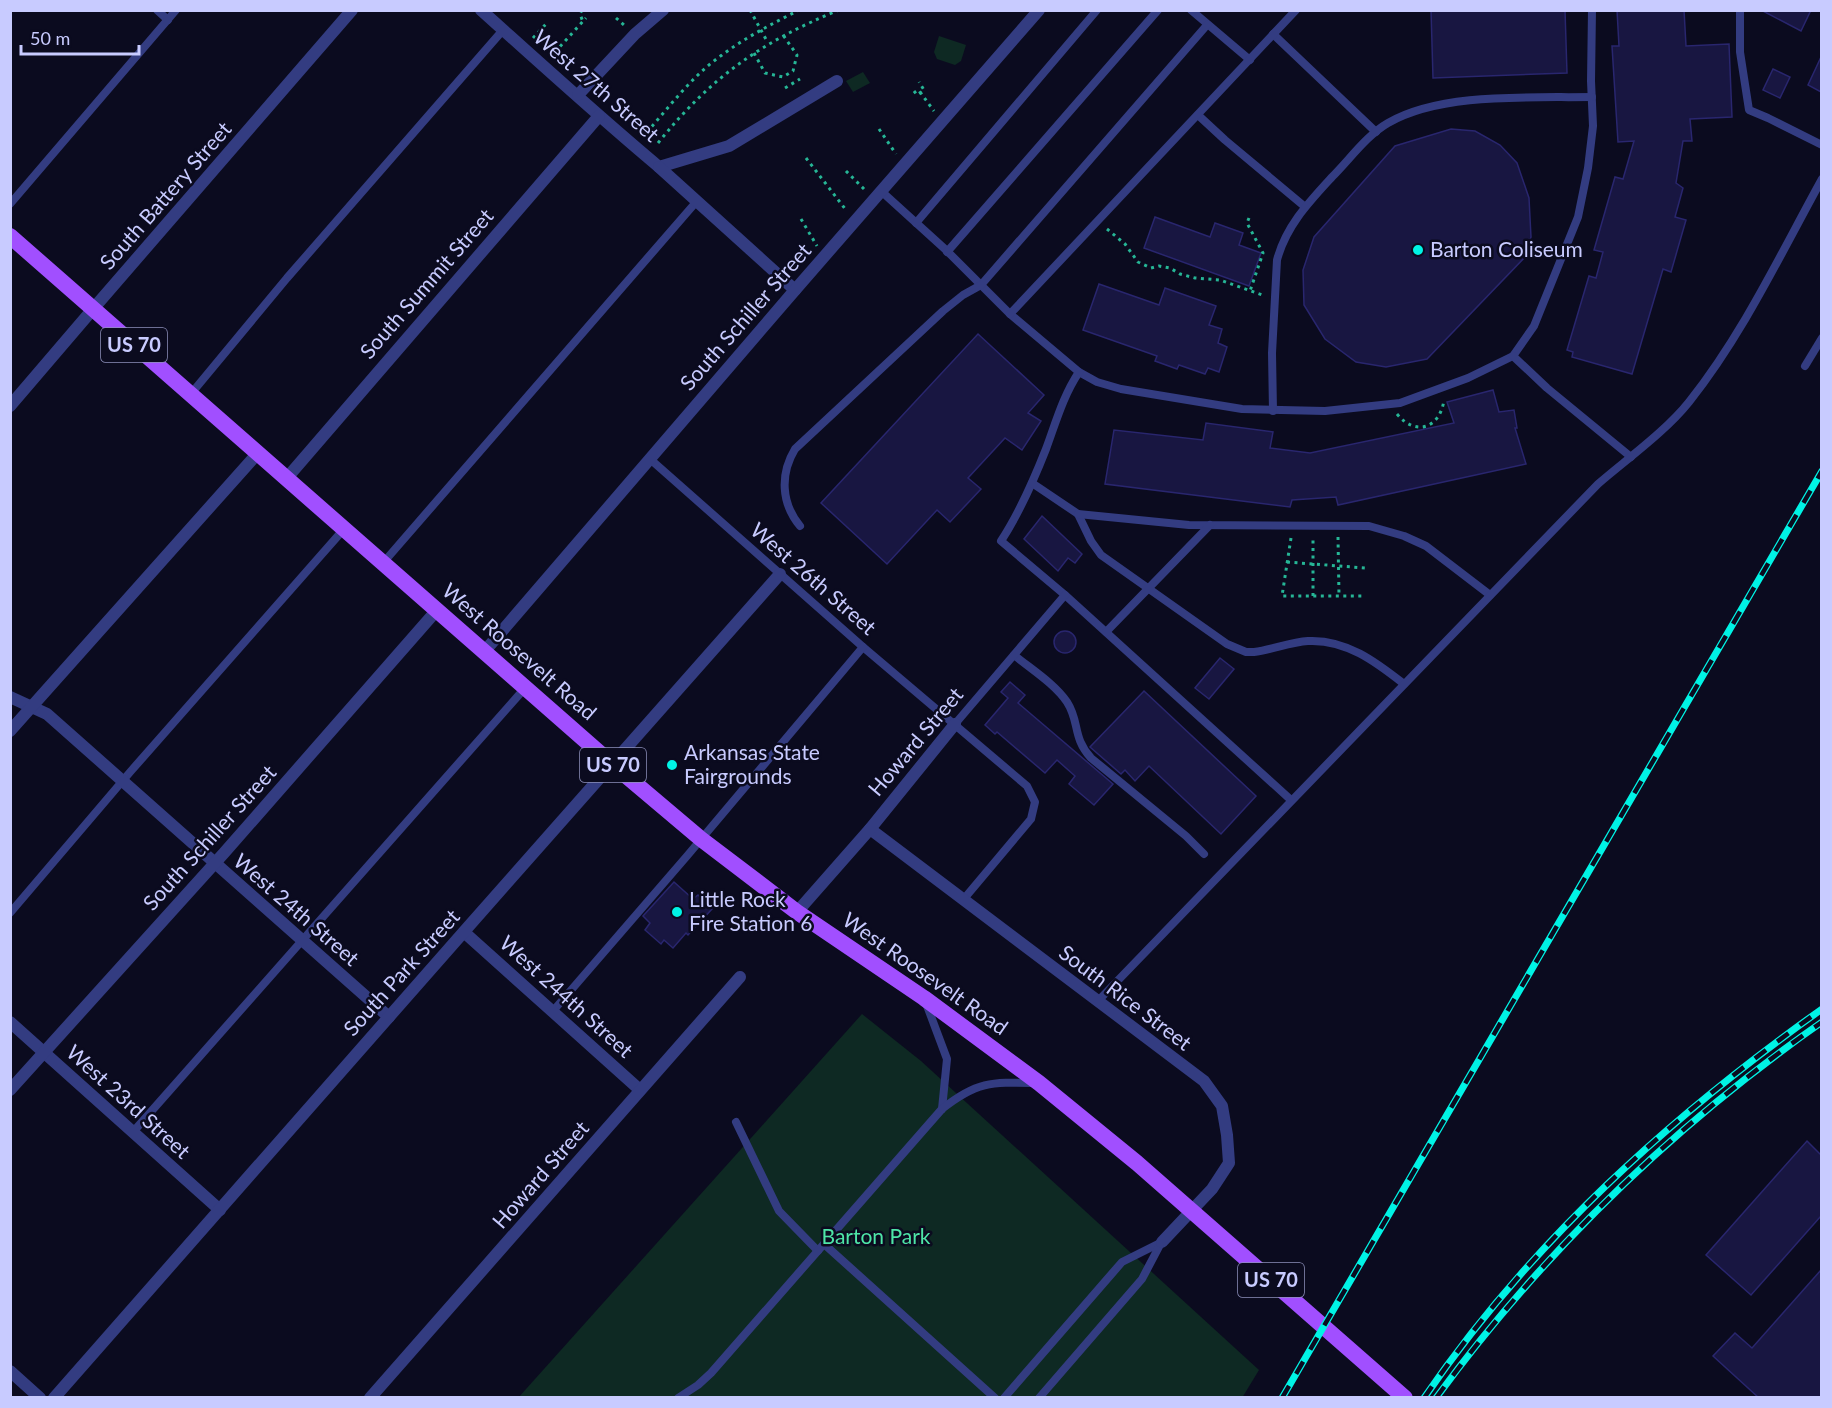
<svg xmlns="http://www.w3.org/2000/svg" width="1832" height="1408" font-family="Lato,sans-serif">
  <rect width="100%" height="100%" fill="#0b0b1f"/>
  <g fill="#0e2923">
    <polygon points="939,36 966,45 961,61 955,65 937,59 934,52"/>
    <polygon points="863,72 870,83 853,92 846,81"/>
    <polygon points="862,1014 921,1061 1259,1370 1242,1398 518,1398"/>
  </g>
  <g fill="#181641" stroke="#29266e" stroke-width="1.5">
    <polygon points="1431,10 1565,10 1567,73 1433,78"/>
    <polygon points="1617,10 1684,10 1686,46 1729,44 1732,117 1690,119 1692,141 1683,141 1676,183 1683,188 1675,217 1686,220 1671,272 1663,269 1632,374 1572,357 1573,352 1567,350 1589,276 1596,278 1603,252 1594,250 1615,177 1623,179 1634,141 1618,142 1612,46 1619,46"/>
    <polygon points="1761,10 1811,10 1801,31"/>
    <polygon points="1821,57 1821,92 1808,85"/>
    <polygon points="1773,69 1790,77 1780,98 1763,90"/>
    <polygon points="1451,129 1475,131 1500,145 1517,163 1529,198 1531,237 1525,257 1427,359 1386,367 1356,362 1325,339 1304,305 1303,270 1314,237 1395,146"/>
    <polygon points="1155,217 1210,237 1215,223 1243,233 1239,245 1261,253 1249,286 1144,248"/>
    <polygon points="1099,284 1159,305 1165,288 1216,306 1209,325 1222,329 1218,343 1227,347 1219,372 1208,368 1205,374 1179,365 1177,369 1155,361 1157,356 1083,330"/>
    <polygon points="978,334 1044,395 1028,413 1041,421 1022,450 1005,438 968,478 981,489 950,522 937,510 887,564 821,503"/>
    <polygon points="1493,390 1499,412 1514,410 1517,428 1515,428 1526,464 1338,505 1336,497 1292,500 1290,507 1105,484 1114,430 1203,440 1206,423 1273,432 1270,448 1310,453 1454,423 1447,402"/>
    <polygon points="1042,516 1082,554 1075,563 1068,558 1058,571 1024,539"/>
    <circle cx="1065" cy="642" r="11"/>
    <polygon points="1220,658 1234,669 1209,699 1195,688"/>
    <polygon points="1010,682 1025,695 1018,703 1113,784 1094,805 1069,784 1075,776 1057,760 1045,773 997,732 995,734 985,725 1008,698 1001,692"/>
    <polygon points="1144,691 1256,796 1221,834 1149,766 1135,781 1125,770 1121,774 1090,747"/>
    <polygon points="674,882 693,899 698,895 712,909 688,935 686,933 673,948 664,940 661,944 645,930 650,923 643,916"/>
    <polygon points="1807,1141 1821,1155 1821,1216 1751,1295 1706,1255"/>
    <polygon points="1821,1270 1821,1398 1759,1398 1713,1356 1735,1333 1752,1348"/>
  </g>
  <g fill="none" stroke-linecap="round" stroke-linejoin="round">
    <g stroke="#26b696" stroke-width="3" stroke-dasharray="3 4.5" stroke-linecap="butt">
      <polyline points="582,10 580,14 583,22"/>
      <polyline points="750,10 768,43"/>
      <polyline points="616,18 625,26"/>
      <polyline points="533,38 547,23"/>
      <polyline points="555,52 586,18"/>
      <polyline points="754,53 765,73 783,77 793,71 797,55 783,35"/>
      <polyline points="785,88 800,79"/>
      <polyline points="914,91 917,95 924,90 919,82"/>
      <polyline points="920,92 934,111"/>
      <polyline points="879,129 896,154"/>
      <path d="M647,132C670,106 693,75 722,55C746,37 772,24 799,10"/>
      <path d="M658,143C711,77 761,42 839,10"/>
      <polyline points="806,158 846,210"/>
      <polyline points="846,171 864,189"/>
      <polyline points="1249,218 1247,223 1263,253 1250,291"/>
      <polyline points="801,219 817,246"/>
      <polyline points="1107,229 1125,244 1138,262 1151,268 1159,266 1170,268 1180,274 1195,278 1220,280 1265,296"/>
      <path d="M1397,414C1416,437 1440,428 1444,400"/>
      <polyline points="1338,537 1339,596"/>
      <polyline points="1291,538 1282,596 1362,596"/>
      <polyline points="1287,562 1365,568"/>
      <polyline points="1313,596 1313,537"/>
    </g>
    <g stroke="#333c81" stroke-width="8">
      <polyline points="157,10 168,20"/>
      <polyline points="1191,10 1250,60"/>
      <polyline points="1740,10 1740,52 1749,110 1768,118 1822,145"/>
      <polyline points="1273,34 1376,132"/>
      <polyline points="1198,115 1225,140 1304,206"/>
      <polyline points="881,191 946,250 1010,314 1079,372 1097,382 1121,389 1242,409 1325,411 1400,403 1468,378 1513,356 1534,326 1578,217 1588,168 1593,126 1591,81 1592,10"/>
      <polyline points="10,204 176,10"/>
      <polyline points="916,223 1097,10"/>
      <polyline points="947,252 1158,10"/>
      <polyline points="1010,314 1296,10"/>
      <polyline points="1513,356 1547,388 1631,457"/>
      <polyline points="1805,366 1822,338"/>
      <path d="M1079,372C1063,396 1056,422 1046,449C1033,482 1020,512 1001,541L1065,595L1291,800"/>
      <polyline points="190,395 287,278 503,30"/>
      <path d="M1273,411L1272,353L1277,260C1286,226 1309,202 1332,177C1350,159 1367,135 1388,123C1441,92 1531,98 1592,97"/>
      <polyline points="650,459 863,647 1027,786 1035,802 1031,819 963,900"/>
      <path d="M1032,483L1078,514L1091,541L1101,555L1227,644L1246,652H1254C1272,650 1290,642 1308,641C1346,639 1376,662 1404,684"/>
      <polyline points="1078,514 1189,525 1369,526 1404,536 1426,546 1490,595"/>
      <path d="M800,526C781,503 780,474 795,449L943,311L963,295L981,285L1207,25"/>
      <polyline points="383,563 697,201"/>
      <polyline points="1106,632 1210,525"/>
      <path d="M1014,655C1031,669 1055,684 1067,702C1080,722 1072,737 1091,758L1186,836L1204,854"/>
      <polyline points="955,724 1065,595"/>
      <polyline points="10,913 131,771 344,529"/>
      <path d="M1098,1001L1598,484C1627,459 1666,431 1689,402C1743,334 1780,255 1822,179"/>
      <polyline points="926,1003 947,1059 942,1109"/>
      <polyline points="553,1011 687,856 863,647"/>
      <polyline points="736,1122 779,1211 818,1251"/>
      <polyline points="133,1132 525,688"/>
      <polyline points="824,1244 995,1398"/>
      <path d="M678,1398L698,1385L711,1373L942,1109C977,1081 992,1082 1035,1083"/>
      <polyline points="1004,1398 1122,1262 1162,1242"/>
      <polyline points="1039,1398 1142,1279 1161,1243"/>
    </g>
    <g stroke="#333c81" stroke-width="12">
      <path d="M481,10C540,63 598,116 659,167L729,146L837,81"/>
      <polyline points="578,95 635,34 663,10"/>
      <polyline points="659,167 795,290"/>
      <polyline points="93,309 352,10"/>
      <polyline points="286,479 599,116"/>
      <polyline points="484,652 795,290 1039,10"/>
      <polyline points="10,697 47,714 389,1017"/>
      <polyline points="10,731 257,454"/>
      <polyline points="870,829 1204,1081 1222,1106 1227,1135 1229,1163 1212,1189 1162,1242"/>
      <polyline points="797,912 870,829 955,724"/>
      <polyline points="465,933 640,1090"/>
      <polyline points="10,1022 220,1210"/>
      <polyline points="10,1090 224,853 437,610"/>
      <polyline points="10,1371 40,1398"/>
      <path d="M54,1398C297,1124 536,847 780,574"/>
      <polyline points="370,1398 740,977"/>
    </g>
    <polyline stroke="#333c81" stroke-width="12" points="10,406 93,309"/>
    <polyline stroke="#a14fff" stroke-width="16" points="10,236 611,763 701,839 797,912 924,998 1039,1083 1137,1163 1405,1398"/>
    <defs>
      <g id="rail">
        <polyline points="1282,1398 1822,471"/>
        <path d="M1424,1398C1530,1243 1670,1117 1822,1009"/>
        <path d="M1436,1398C1544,1251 1673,1126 1822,1022"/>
      </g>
    </defs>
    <use href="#rail" stroke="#00f3e5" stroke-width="7"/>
    <use href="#rail" stroke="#0b0b1f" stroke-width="4.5" stroke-dasharray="14" stroke-linecap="butt"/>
  </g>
  <g fill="#00f3e5" stroke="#0b0b1f" stroke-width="2">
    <circle cx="1418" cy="250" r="6"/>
    <circle cx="672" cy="765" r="6"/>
    <circle cx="677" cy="912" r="6"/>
  </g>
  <g text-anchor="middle" stroke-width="5" stroke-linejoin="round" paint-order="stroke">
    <g fill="#0b0b1f" stroke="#8f91bc" stroke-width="1.5">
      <rect x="101" y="328" width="66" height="34" rx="4.5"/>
      <rect x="580" y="748" width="66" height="34" rx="4.5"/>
      <rect x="1238" y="1263" width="66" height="34" rx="4.5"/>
    </g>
    <g font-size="20" font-weight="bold" fill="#c8cbff">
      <text x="134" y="352">US 70</text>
      <text x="613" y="772">US 70</text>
      <text x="1271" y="1287">US 70</text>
    </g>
    <g font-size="21" fill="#c8cbff" stroke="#0b0b1f">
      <text transform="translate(596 86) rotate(41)" y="7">West 27th Street</text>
      <text transform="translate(166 196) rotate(-49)" y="7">South Battery Street</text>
      <text transform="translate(427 284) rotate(-49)" y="7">South Summit Street</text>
      <text transform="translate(746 317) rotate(-49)" y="7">South Schiller Street</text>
      <text transform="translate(813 579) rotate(41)" y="7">West 26th Street</text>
      <text transform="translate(519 652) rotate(41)" y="7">West Roosevelt Road</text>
      <text transform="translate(916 742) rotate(-50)" y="7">Howard Street</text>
      <text transform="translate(210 838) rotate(-48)" y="7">South Schiller Street</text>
      <text transform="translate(296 910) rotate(41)" y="7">West 24th Street</text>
      <text transform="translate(402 973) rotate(-48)" y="7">South Park Street</text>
      <text transform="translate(925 974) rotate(35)" y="7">West Roosevelt Road</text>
      <text transform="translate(566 997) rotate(42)" y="7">West 244th Street</text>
      <text transform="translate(1125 998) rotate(37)" y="7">South Rice Street</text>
      <text transform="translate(128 1102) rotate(42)" y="7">West 23rd Street</text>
      <text transform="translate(541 1175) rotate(-49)" y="7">Howard Street</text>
    </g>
    <g font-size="21" fill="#c8cbff" stroke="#0b0b1f" text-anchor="start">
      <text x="1430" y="257">Barton Coliseum</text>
      <text x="684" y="760">Arkansas State<tspan x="684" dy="24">Fairgrounds</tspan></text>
      <text x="689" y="907">Little Rock<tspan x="689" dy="24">Fire Station 6</tspan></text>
    </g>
    <g font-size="21" fill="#4ee5a7" stroke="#0b0b1f">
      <text x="876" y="1244">Barton Park</text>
    </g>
  </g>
  <rect width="1832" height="1408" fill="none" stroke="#c8cbff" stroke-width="24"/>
  <path d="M21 45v9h118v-9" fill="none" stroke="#c8cbff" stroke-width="3"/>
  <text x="30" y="45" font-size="18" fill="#c8cbff" stroke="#0b0b1f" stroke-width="4.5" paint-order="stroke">50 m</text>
</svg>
